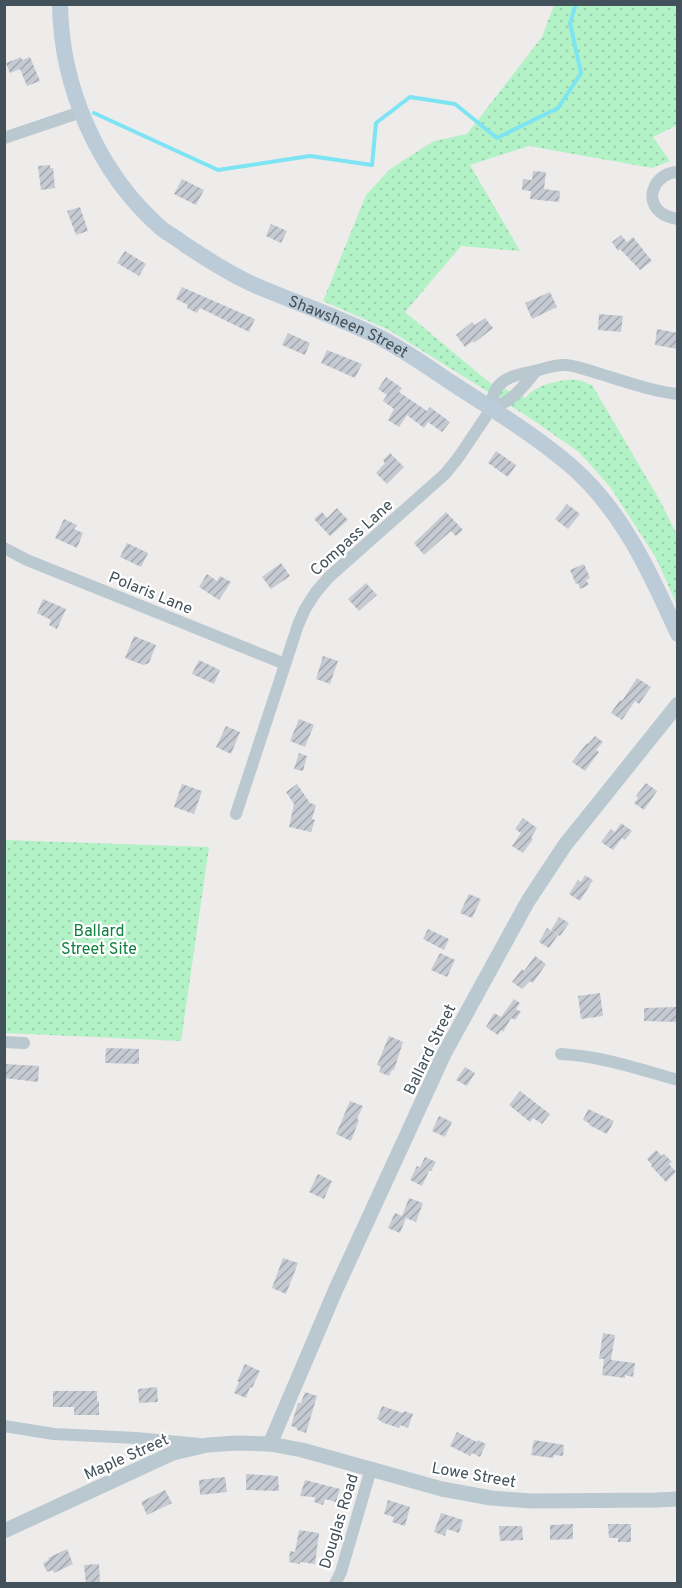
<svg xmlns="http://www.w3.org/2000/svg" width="682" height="1588" font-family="Overpass,sans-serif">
  <defs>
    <pattern id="park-dots" width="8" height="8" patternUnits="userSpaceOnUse" patternTransform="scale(1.5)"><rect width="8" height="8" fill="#b3f2c6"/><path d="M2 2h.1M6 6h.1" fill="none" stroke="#9bd1ac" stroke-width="1.8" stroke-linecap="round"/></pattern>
    <pattern id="building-hatch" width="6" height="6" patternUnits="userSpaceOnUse" patternTransform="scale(1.5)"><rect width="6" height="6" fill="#c6cad2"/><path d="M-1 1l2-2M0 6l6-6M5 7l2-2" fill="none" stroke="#a2a6ad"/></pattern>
  </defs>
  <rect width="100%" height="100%" fill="#eeebeb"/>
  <g fill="url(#park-dots)">
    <path d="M554,5H677V125L653,137L670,161L652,168L529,146L470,165L520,251L461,246L405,312L490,383L526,398C533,385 564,378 579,380C583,381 588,384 592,385L659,499L677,535V605L656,558L611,488L579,452L527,416L389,330L323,301L366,195L390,169L434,141L467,134L542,37Z"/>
    <polygon points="5,840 209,847 181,1041 5,1033"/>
  </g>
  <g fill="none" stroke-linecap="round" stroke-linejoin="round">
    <polyline stroke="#7ce4f3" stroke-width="4" points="94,113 218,170 310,156 372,165 376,123 410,97 455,104 497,138 558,108 581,73 570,23 576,4"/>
  </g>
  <g fill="url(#building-hatch)">
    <polygon points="21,57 22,60 30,57 40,81 27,86 20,69 10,73 6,63"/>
    <polygon points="50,165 50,168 53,168 55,188 41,190 38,166"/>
    <polygon points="533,171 546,172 544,189 560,191 559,202 530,199 531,191 522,190 523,179 532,180"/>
    <polygon points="182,179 204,190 196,205 174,194"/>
    <polygon points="80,207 88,231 76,235 67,211"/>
    <polygon points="271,224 287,231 281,243 266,236"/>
    <polygon points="621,235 627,242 633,237 652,261 640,270 620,249 618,251 612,242"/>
    <polygon points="125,251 146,264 139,276 117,263"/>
    <polygon points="182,287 255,319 249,332 200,308 197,313 187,308 188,305 176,299"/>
    <polygon points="550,292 557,307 532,319 525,303"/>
    <polygon points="599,314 623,316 621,332 598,330"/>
    <polygon points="485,318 493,328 474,343 473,341 465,347 456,335 472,322 475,325"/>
    <polygon points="657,329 678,333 678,349 655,345"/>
    <polygon points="288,333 310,343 305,355 282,345"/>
    <polygon points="327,350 362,364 355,378 321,363"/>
    <polygon points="386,377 402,388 399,392 427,411 430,407 450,422 442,432 428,422 424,428 407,415 399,427 388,420 394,409 383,401 387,395 378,389"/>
    <polygon points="496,451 516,465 508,477 488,463"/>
    <polygon points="390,453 404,467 387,484 376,473 385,463 383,460"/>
    <polygon points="567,504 580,514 568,529 555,519"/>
    <polygon points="337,508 348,520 330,536 314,519 322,512 327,518"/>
    <polygon points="446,512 463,530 456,536 451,531 424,555 414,543"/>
    <polygon points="64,519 77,525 74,529 83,533 77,548 55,538"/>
    <polygon points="127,543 148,553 141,567 120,557"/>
    <polygon points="281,563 290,576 271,589 262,577"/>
    <polygon points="584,564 590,578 586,580 589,585 580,589 578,583 576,584 570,570"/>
    <polygon points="207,574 217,581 220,576 231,582 219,600 199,587"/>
    <polygon points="366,583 377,595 359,611 348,599"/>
    <polygon points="43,599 66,609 57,629 49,625 51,620 37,613"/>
    <polygon points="134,636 156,645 149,663 143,665 125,658"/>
    <polygon points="323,656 338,661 330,684 316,679"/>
    <polygon points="199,660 220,670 214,684 192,674"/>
    <polygon points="637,678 651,687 639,704 635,701 622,720 611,713 620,700 622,701"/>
    <polygon points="299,719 314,725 305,747 290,741"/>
    <polygon points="226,726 240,732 231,754 216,747"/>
    <polygon points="595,736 603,742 596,750 599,752 585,771 572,762 587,743 588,744"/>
    <polygon points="299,753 307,756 303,771 294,769"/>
    <polygon points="646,783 657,791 644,810 634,803 638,798 636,796"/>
    <polygon points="182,784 202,791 194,814 174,807"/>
    <polygon points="297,784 310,803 316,805 312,819 315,820 311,832 289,827 294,804 286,792"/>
    <polygon points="523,818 537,828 531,838 533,839 523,853 512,846 521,833 515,829"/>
    <polygon points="621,823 632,831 625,840 622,838 613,850 601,842 611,829 615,832"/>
    <polygon points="585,875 593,880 580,901 569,894 578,880 581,882"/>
    <polygon points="469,894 481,899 472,918 460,913"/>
    <polygon points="559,917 569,923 560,936 551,930"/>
    <polygon points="547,928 558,935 549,948 539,942"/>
    <polygon points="428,929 449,939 444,950 423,939"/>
    <polygon points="440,953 455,960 447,977 431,970"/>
    <polygon points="535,956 546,964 533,983 530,981 522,989 512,982 522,969 524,971"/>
    <polygon points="600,993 603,1016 581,1019 578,996"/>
    <polygon points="514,999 520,1003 516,1009 521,1012 515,1020 511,1018 503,1032 501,1030 498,1035 486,1027 494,1013 501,1017"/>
    <polygon points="678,1007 678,1022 644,1021 644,1008"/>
    <polygon points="389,1036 403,1042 394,1070 392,1070 389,1076 379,1072 381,1067 377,1065"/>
    <polygon points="106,1048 139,1049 139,1064 105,1063"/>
    <polygon points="4,1064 39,1066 38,1082 4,1078"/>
    <polygon points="465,1067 475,1073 467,1086 456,1080"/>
    <polygon points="520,1091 550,1114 542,1124 533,1118 530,1122 509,1105"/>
    <polygon points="350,1101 363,1106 357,1119 359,1120 351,1141 336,1134"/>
    <polygon points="588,1109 614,1121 607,1134 589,1125 589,1123 583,1120"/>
    <polygon points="439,1116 452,1122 445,1137 432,1131"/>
    <polygon points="656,1150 662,1156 664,1154 672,1162 669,1164 676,1172 666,1182 651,1166 652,1165 647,1159"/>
    <polygon points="425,1157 436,1162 431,1171 429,1171 422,1186 410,1180 417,1166 420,1167"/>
    <polygon points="318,1174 332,1181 324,1199 309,1192"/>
    <polygon points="409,1198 423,1203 416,1222 406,1218 400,1233 388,1228 395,1213 402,1216"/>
    <polygon points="283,1258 298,1263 286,1294 272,1288"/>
    <polygon points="603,1333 615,1335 611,1360 635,1363 633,1377 625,1375 625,1378 602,1375 604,1359 599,1359"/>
    <polygon points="245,1364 260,1371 252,1388 250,1387 246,1398 234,1393 239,1382 237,1381"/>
    <polygon points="157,1387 158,1402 139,1403 138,1389"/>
    <polygon points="53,1391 97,1391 97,1401 99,1401 99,1415 74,1415 74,1407 53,1407"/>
    <polygon points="305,1392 317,1396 306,1433 297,1430 297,1428 291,1426 298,1403 301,1403"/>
    <polygon points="382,1406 403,1413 404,1411 413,1414 408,1428 400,1425 399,1428 381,1422 381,1421 377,1419"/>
    <polygon points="457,1432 477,1442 478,1440 486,1444 480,1457 472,1453 470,1456 450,1446"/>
    <polygon points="534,1440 564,1445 563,1456 554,1455 553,1458 531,1455"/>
    <polygon points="246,1474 278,1476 279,1491 246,1490"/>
    <polygon points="225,1477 227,1492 200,1495 199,1480"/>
    <polygon points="305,1480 340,1489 336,1502 325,1499 323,1505 314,1502 315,1497 300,1496"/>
    <polygon points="165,1490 172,1503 147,1515 141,1502"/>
    <polygon points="388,1500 410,1507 405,1526 392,1522 394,1517 384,1514"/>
    <polygon points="441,1513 463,1520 459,1533 447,1529 445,1536 434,1532"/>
    <polygon points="573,1524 573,1539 550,1540 550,1525"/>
    <polygon points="608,1524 631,1524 631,1542 618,1542 618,1538 609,1538"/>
    <polygon points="499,1526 522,1526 523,1540 500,1541"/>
    <polygon points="299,1530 319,1533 315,1564 300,1562 300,1564 289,1562 290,1551 295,1552"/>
    <polygon points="67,1549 73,1564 54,1573 53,1570 47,1572 43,1563 49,1560 48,1558"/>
    <polygon points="99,1564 100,1583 86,1584 84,1565"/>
  </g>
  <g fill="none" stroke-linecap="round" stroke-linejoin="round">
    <g stroke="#bac8d0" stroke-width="12">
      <polyline points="4,138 81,112"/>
      <path d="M678,172C657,172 643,197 660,212C665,216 671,218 678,219"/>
      <path d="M491,409C492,380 510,376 534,371C545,369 554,364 566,365C577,366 587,370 597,373C624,381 650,391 678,394"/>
      <path d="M491,409C514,400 521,389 536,371"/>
      <polyline points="4,548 27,560 285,664"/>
      <polyline points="236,814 298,625 305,609 316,592 329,577 445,474 458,458 491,409"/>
      <polyline points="4,1042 24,1043"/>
      <path d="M561,1054C601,1056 639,1069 678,1080"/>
      <polyline points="4,1426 54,1434 136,1438 200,1444"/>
      <polyline points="335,1584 341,1572 371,1469"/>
    </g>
    <g stroke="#bac8d0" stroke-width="15">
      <polyline points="270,1444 336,1289 444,1054 528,901 565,845 678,704"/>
      <polyline points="4,1531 173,1453 207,1445 237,1443 270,1444 302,1450 442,1489 491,1498 531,1501 656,1500 678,1499"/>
    </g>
    <path stroke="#bbcbd7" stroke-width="16" id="s1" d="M60,4C61,87 98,173 161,228C168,234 177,238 184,244C205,258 225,271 248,282C262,289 277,294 291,300C320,311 349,323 377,336C403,349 428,367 452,383C492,409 535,435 571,466C622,510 651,574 678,634"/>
  </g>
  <g text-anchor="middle" stroke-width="4.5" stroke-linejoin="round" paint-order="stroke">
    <g font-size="16" fill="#42515a" stroke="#fff">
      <text dy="6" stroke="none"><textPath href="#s1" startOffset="465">Shawsheen Street</textPath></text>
      <text transform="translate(351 537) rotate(-42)" y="6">Compass Lane</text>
      <text transform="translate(151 592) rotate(22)" y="6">Polaris Lane</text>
      <text transform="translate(429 1049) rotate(-64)" y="6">Ballard Street</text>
      <text transform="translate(126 1456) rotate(-24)" y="6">Maple Street</text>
      <text transform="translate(474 1474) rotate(10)" y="6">Lowe Street</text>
      <text transform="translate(338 1521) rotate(-73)" y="6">Douglas Road</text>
    </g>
    <g font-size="16" fill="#0e803e" stroke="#fff">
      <text x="99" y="936">Ballard<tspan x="99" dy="18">Street Site</tspan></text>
    </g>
  </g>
  <rect width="682" height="1588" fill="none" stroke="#42515a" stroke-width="12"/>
</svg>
